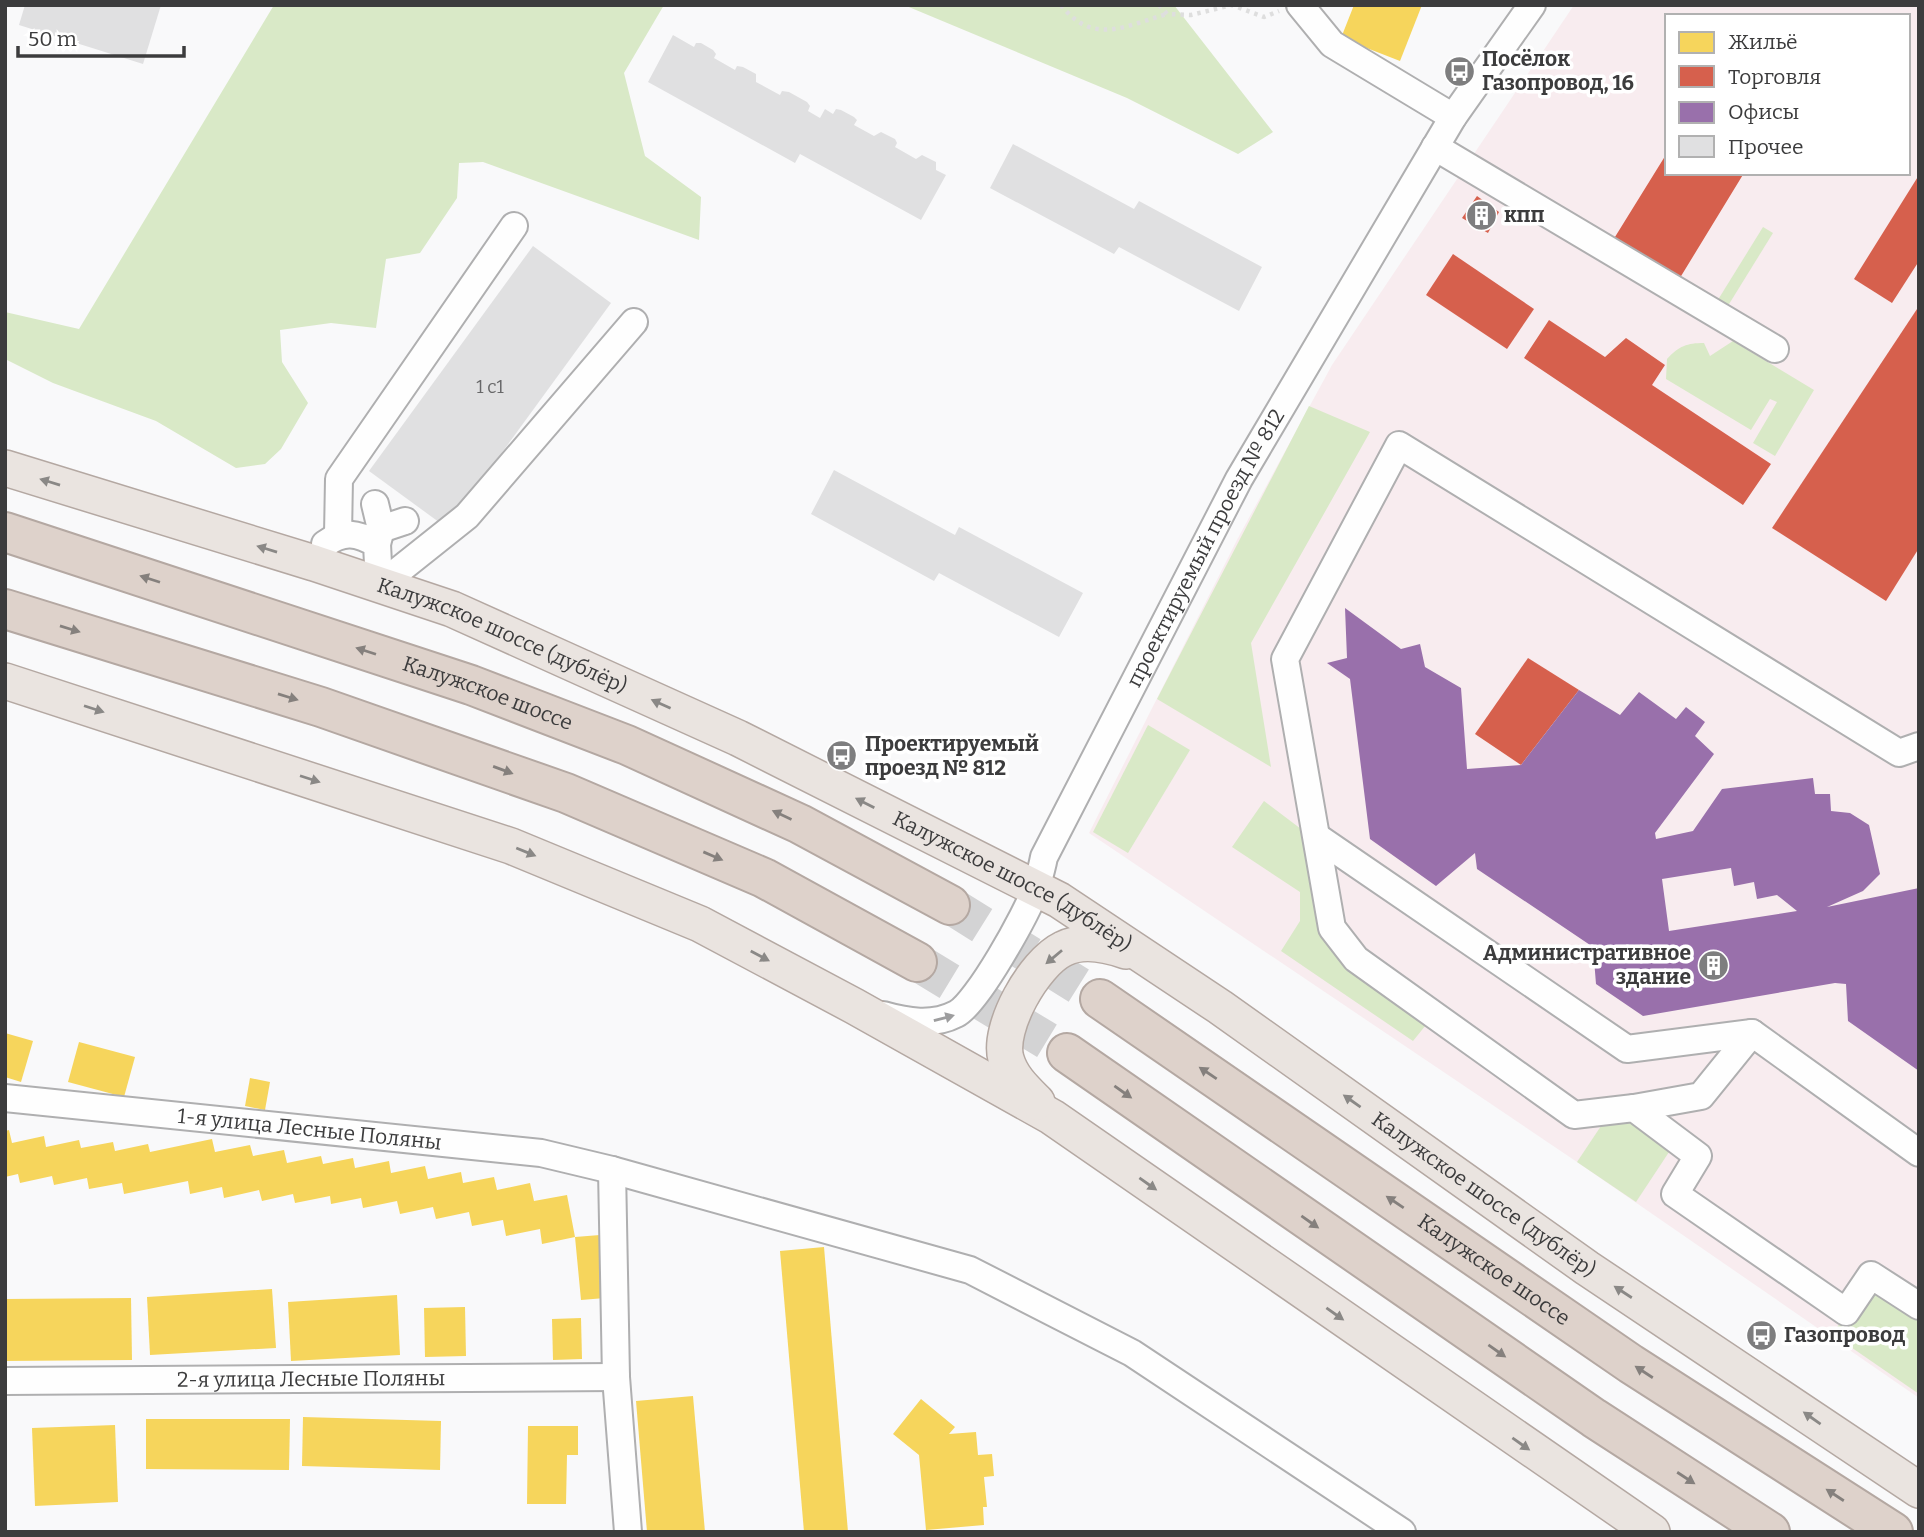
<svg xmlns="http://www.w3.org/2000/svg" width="1924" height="1537" font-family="Bitter,serif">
  <rect width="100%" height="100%" fill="#f9f9fa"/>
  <path fill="#f8ecef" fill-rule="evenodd" d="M1574,5H1919V1398L1577,1162L1089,833L1238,538L1332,365ZM1667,16H1908V173H1667Z"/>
  <g fill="#d9e9c7">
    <polygon points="274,5 664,5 624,73 645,156 701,197 699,240 483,162 459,163 457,198 420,253 386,259 376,328 331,323 280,330 282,362 308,403 281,449 265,464 236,468 156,421 53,383 5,359 5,312 79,329"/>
    <polygon points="904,5 1174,5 1273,132 1238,154 1127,98"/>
    <polygon points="1763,227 1773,233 1726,309 1716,303"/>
    <path d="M1733,341L1814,390L1775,456L1753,443L1777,402L1770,399L1751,430L1666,379L1667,359C1679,346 1687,343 1704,343L1710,356Z"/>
    <polygon points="1309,406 1370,432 1251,643 1271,767 1157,699"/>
    <polygon points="1148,725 1190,750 1128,853 1093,832"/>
    <polygon points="1264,801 1305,832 1323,930 1430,1020 1413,1041 1281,951 1300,921 1300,892 1232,847"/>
    <polygon points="1625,1118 1671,1149 1636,1202 1577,1162 1605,1120"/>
    <polygon points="1871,1281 1919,1311 1919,1394 1832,1334"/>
  </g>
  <g fill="#f6d55c">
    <polygon points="1354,5 1422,5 1400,61 1341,38"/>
    <polygon points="5,1033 33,1041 21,1082 5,1077"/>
    <polygon points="79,1042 135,1057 124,1097 68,1082"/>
    <polygon points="250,1078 270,1082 265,1110 245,1106"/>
    <polygon points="9,1130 12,1143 44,1136 46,1147 79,1140 81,1148 113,1142 115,1151 148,1144 150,1152 212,1139 215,1152 250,1145 253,1156 284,1150 287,1163 321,1156 323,1164 353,1158 355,1168 389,1161 391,1173 425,1166 428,1179 461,1172 463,1183 494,1177 497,1190 530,1183 534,1201 567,1195 575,1237 600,1235 605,1298 581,1300 575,1237 542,1244 540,1229 506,1236 503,1220 472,1226 469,1212 436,1219 433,1207 400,1214 397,1201 363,1208 361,1198 331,1204 330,1196 295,1203 293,1194 262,1201 259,1190 224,1198 222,1187 190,1194 188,1181 124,1194 122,1183 89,1189 87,1178 54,1185 52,1176 20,1183 18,1174 5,1177 5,1131"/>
    <polygon points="824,1247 848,1532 804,1532 780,1251"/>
    <polygon points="272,1289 276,1348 150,1355 147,1297"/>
    <polygon points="397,1295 400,1355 291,1361 288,1302"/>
    <polygon points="131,1298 132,1360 5,1361 5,1299"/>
    <polygon points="465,1307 466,1356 425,1357 424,1308"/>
    <polygon points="581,1318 582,1359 553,1360 552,1319"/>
    <polygon points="693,1396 705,1532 647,1532 636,1401"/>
    <polygon points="921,1399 955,1427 949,1434 976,1432 978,1455 992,1454 994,1476 984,1477 987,1507 983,1507 984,1525 926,1530 919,1455 893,1434"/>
    <polygon points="303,1417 441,1421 440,1470 302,1466"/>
    <polygon points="146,1419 290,1419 289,1470 146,1469"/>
    <polygon points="115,1425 118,1502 35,1506 32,1428"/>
    <polygon points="528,1426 578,1426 578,1455 567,1455 566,1504 527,1504"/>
  </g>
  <g fill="#d6604d">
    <polygon points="1667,153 1667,173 1744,173 1675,286 1610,245"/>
    <polygon points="1919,175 1919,261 1892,303 1854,279"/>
    <polygon points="1477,196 1499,212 1488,233 1462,218"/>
    <polygon points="1453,254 1534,309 1507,349 1426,295"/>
    <polygon points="1919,306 1919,548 1886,601 1772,528"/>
    <polygon points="1549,320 1605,357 1626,338 1665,365 1652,385 1771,464 1743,505 1524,358"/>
    <polygon points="1528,658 1579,690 1521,765 1475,734"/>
  </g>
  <path fill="#9970ab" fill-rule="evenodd" d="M1345,608L1401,649L1420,644L1425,667L1461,688L1467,769L1521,765L1579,690L1620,715L1639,692L1676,719L1686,707L1705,722L1695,736L1714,754L1655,833L1656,839L1693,831L1722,789L1813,778L1815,794H1830L1831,811L1850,813L1869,825L1880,874L1863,891L1827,907L1919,888V1071L1848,1021L1846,984L1835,983L1643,1016L1596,984L1593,947L1477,869L1475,853L1436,886L1370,839L1350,679L1327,663L1347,658ZM1731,868L1734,886L1754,882L1757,899L1777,895L1797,911L1669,931L1662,879Z"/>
  <g fill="#e0e0e1">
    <polygon points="25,5 161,5 143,64 19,25"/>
    <polygon points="673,35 694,47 696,43 701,43 713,50 716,54 714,58 735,70 737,66 743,67 756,74 756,82 780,95 782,91 789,92 807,102 810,106 808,111 820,118 825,109 833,114 836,109 841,110 854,117 857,120 854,125 874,136 881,132 895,139 897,143 895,147 916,159 922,155 936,162 936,170 946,175 921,220 800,154 795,163 648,82"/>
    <polygon points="1013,144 1134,209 1139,201 1262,267 1239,311 1119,247 1114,254 990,188"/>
    <polygon points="533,246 611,303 447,528 369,471"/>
    <polygon points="834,470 955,535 959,527 1083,593 1059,637 939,573 934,581 811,514"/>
  </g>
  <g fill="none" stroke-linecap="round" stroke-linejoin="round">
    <g stroke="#d3d3d4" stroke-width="38" stroke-dasharray="38 19" stroke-linecap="butt">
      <polyline points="950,905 1100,999"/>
      <polyline points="917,962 1067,1053"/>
    </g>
    <defs>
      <g id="minor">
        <polyline points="1300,5 1332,44 1453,117"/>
        <polyline points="1435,147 1775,349"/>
        <polyline points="375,504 381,529 377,544"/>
        <polyline points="381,529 405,521"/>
        <polyline points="338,535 339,479 514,226"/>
        <path d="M325,544C344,530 357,533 377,544L378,564L373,582"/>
        <polyline points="385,586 398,571 467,516 634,322"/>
        <polyline points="1919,746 1899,753 1399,445 1285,659 1332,928 1356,959 1574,1115 1634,1108 1698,1156 1675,1194 1846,1312 1871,1275 1919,1306"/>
        <polyline points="1317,837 1627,1049 1752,1033 1919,1153"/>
        <path id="s1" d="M883,1015C907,1022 933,1026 956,1014C977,1004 1027,913 1036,888C1039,878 1042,868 1044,857L1239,479L1453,117L1532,5"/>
        <path id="s2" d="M5,1098L541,1153L612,1170L970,1270L1132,1353L1402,1532"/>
        <polyline points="1634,1108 1701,1096 1752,1033"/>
        <polyline points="612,1170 616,1377 628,1532"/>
        <path id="s3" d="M5,1381L616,1377"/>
      </g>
      <g id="major">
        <path id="s4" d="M5,468L314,563L452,609L738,738L1059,900L1220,1007L1587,1268L1919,1490"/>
        <polyline points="5,681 511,846 700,924 854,1006 1052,1117 1652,1532"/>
        <path d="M1037,1102C1024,1089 1011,1077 1006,1059C997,1028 1034,963 1063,949C1082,939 1106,944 1126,951"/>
      </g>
      <g id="highway">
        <path id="s5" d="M5,532L471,685L627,745L800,824L950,905"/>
        <polyline points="5,609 321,707 566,793 764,878 917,962"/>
        <path id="s6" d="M1100,999L1631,1364L1893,1532"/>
        <polyline points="1067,1053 1594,1418 1770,1532"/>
      </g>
    </defs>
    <use href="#minor" stroke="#afafb0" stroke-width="30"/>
    <use href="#major" stroke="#b4a8a2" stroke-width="38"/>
    <use href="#highway" stroke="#b4a8a2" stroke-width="42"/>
    <g stroke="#dedede" stroke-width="4.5" stroke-dasharray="3.5 5" stroke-linecap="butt">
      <path d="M1061,5C1093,46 1125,26 1167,14"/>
      <polyline points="1159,5 1167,14 1191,15 1232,5 1264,17 1279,11"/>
    </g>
    <use href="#minor" stroke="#fefefe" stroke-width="26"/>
    <use href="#major" stroke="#eae4e0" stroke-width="35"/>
    <use href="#highway" stroke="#ded2cb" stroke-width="38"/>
  </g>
  <defs><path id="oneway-solid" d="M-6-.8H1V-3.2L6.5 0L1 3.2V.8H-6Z" transform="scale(1.75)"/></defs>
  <g fill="#8a8886">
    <use href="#oneway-solid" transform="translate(50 482) rotate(-163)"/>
    <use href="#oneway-solid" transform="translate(267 549) rotate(-163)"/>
    <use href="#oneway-solid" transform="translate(661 704) rotate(-156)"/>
    <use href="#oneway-solid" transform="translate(94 709) rotate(18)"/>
    <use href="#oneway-solid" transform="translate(310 779) rotate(18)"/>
    <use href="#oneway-solid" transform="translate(865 803) rotate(-153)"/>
    <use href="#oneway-solid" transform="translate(526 852) rotate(22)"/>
    <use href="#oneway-solid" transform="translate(760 956) rotate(28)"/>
    <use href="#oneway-solid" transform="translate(1054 957) rotate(140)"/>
    <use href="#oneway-solid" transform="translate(1352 1101) rotate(-145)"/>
    <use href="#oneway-solid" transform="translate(1148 1184) rotate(35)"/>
    <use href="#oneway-solid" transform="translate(1623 1292) rotate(-147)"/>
    <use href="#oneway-solid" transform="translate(1335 1314) rotate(35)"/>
    <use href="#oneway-solid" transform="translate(1812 1418) rotate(-145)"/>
    <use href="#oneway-solid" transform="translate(1521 1444) rotate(35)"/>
  </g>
  <g fill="#85807d">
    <use href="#oneway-solid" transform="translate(150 579) rotate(-162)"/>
    <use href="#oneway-solid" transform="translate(70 629) rotate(17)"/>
    <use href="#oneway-solid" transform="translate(366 651) rotate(-162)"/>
    <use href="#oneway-solid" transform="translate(288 697) rotate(17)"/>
    <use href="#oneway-solid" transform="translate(503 770) rotate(20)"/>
    <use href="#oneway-solid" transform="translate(782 815) rotate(-155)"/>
    <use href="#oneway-solid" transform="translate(713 856) rotate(23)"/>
    <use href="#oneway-solid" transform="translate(1208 1073) rotate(-146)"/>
    <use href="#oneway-solid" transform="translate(1123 1092) rotate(35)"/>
    <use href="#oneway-solid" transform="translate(1395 1202) rotate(-146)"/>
    <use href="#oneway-solid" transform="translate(1310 1222) rotate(35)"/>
    <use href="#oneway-solid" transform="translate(1497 1351) rotate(35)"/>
    <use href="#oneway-solid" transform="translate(1644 1372) rotate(-147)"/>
    <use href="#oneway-solid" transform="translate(1686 1478) rotate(33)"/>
    <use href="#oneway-solid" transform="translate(1835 1495) rotate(-147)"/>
  </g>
  <use fill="#9d9d9e" href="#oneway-solid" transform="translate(944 1018) rotate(-15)"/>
  <defs>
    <symbol id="bus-disc" viewBox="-11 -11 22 22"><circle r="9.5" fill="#7e7e7f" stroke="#fff"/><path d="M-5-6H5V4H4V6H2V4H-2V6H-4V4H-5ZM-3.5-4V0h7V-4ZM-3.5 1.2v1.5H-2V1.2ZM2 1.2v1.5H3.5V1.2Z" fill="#fff"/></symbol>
    <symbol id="building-disc" viewBox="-11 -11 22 22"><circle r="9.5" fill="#7e7e7f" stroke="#fff"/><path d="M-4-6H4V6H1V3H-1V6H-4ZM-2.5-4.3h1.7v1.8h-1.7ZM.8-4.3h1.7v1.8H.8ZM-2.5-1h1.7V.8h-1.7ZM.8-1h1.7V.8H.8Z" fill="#fff"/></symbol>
  </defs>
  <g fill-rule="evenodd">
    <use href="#bus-disc" x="1442" y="54" width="35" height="35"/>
    <use href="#building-disc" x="1464" y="198" width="35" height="35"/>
    <use href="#bus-disc" x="824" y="738" width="35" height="35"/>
    <use href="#building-disc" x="1696" y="948" width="35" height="35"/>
    <use href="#bus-disc" x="1744" y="1318" width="35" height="35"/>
  </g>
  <g text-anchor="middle" stroke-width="7" stroke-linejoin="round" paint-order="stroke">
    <g font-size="18" fill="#676768">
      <text x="490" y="393">1 с1</text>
    </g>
    <g font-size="21" font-weight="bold" fill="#3c3c3d" stroke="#fff" text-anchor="start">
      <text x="1482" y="66">Посёлок<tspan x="1482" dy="24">Газопровод, 16</tspan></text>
      <text x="1504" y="222">кпп</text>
      <text x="865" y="751">Проектируемый<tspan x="865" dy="24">проезд № 812</tspan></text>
      <text x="1691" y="960" text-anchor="end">Административное<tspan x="1691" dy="24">здание</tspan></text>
      <text x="1784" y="1342">Газопровод</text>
    </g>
    <g font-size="21" fill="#3c3c3d" stroke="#fff">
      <text dy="7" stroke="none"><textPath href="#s1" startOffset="606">проектируемый проезд № 812</textPath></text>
      <text dy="7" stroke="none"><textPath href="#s4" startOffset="525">Калужское шоссе (дублёр)</textPath></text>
      <text dy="7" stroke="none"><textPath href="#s5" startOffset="509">Калужское шоссе</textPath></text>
      <text dy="7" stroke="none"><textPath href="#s4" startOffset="1092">Калужское шоссе (дублёр)</textPath></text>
      <text dy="7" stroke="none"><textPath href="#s2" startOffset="306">1-я улица Лесные Поляны</textPath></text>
      <text dy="7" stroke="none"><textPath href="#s4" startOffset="1659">Калужское шоссе (дублёр)</textPath></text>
      <text dy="7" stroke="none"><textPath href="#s6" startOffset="478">Калужское шоссе</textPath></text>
      <text dy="7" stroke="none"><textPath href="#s3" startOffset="306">2-я улица Лесные Поляны</textPath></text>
    </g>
  </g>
  <rect width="1924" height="1537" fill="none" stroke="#3c3c3d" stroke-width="14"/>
  <rect x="1665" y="14" width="245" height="161" fill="#ffffff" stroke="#b1b1b1" stroke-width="2"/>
  <rect x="1679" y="32" width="35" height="21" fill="#f6d55c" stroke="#b1b1b1" stroke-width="2"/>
  <text x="1728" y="49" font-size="21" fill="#3c3c3d">Жильё</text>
  <rect x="1679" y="66" width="35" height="21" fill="#d6604d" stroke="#b1b1b1" stroke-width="2"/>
  <text x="1728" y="84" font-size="21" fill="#3c3c3d">Торговля</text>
  <rect x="1679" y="102" width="35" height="21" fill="#9970ab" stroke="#b1b1b1" stroke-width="2"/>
  <text x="1728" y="119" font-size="21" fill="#3c3c3d">Офисы</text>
  <rect x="1679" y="136" width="35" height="21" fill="#e0e0e1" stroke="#b1b1b1" stroke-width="2"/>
  <text x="1728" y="154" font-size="21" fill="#3c3c3d">Прочее</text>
  <path d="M18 46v10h166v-10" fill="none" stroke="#3c3c3d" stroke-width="3.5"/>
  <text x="28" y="46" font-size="21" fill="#3c3c3d" stroke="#ffffff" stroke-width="5" paint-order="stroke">50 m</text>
</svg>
